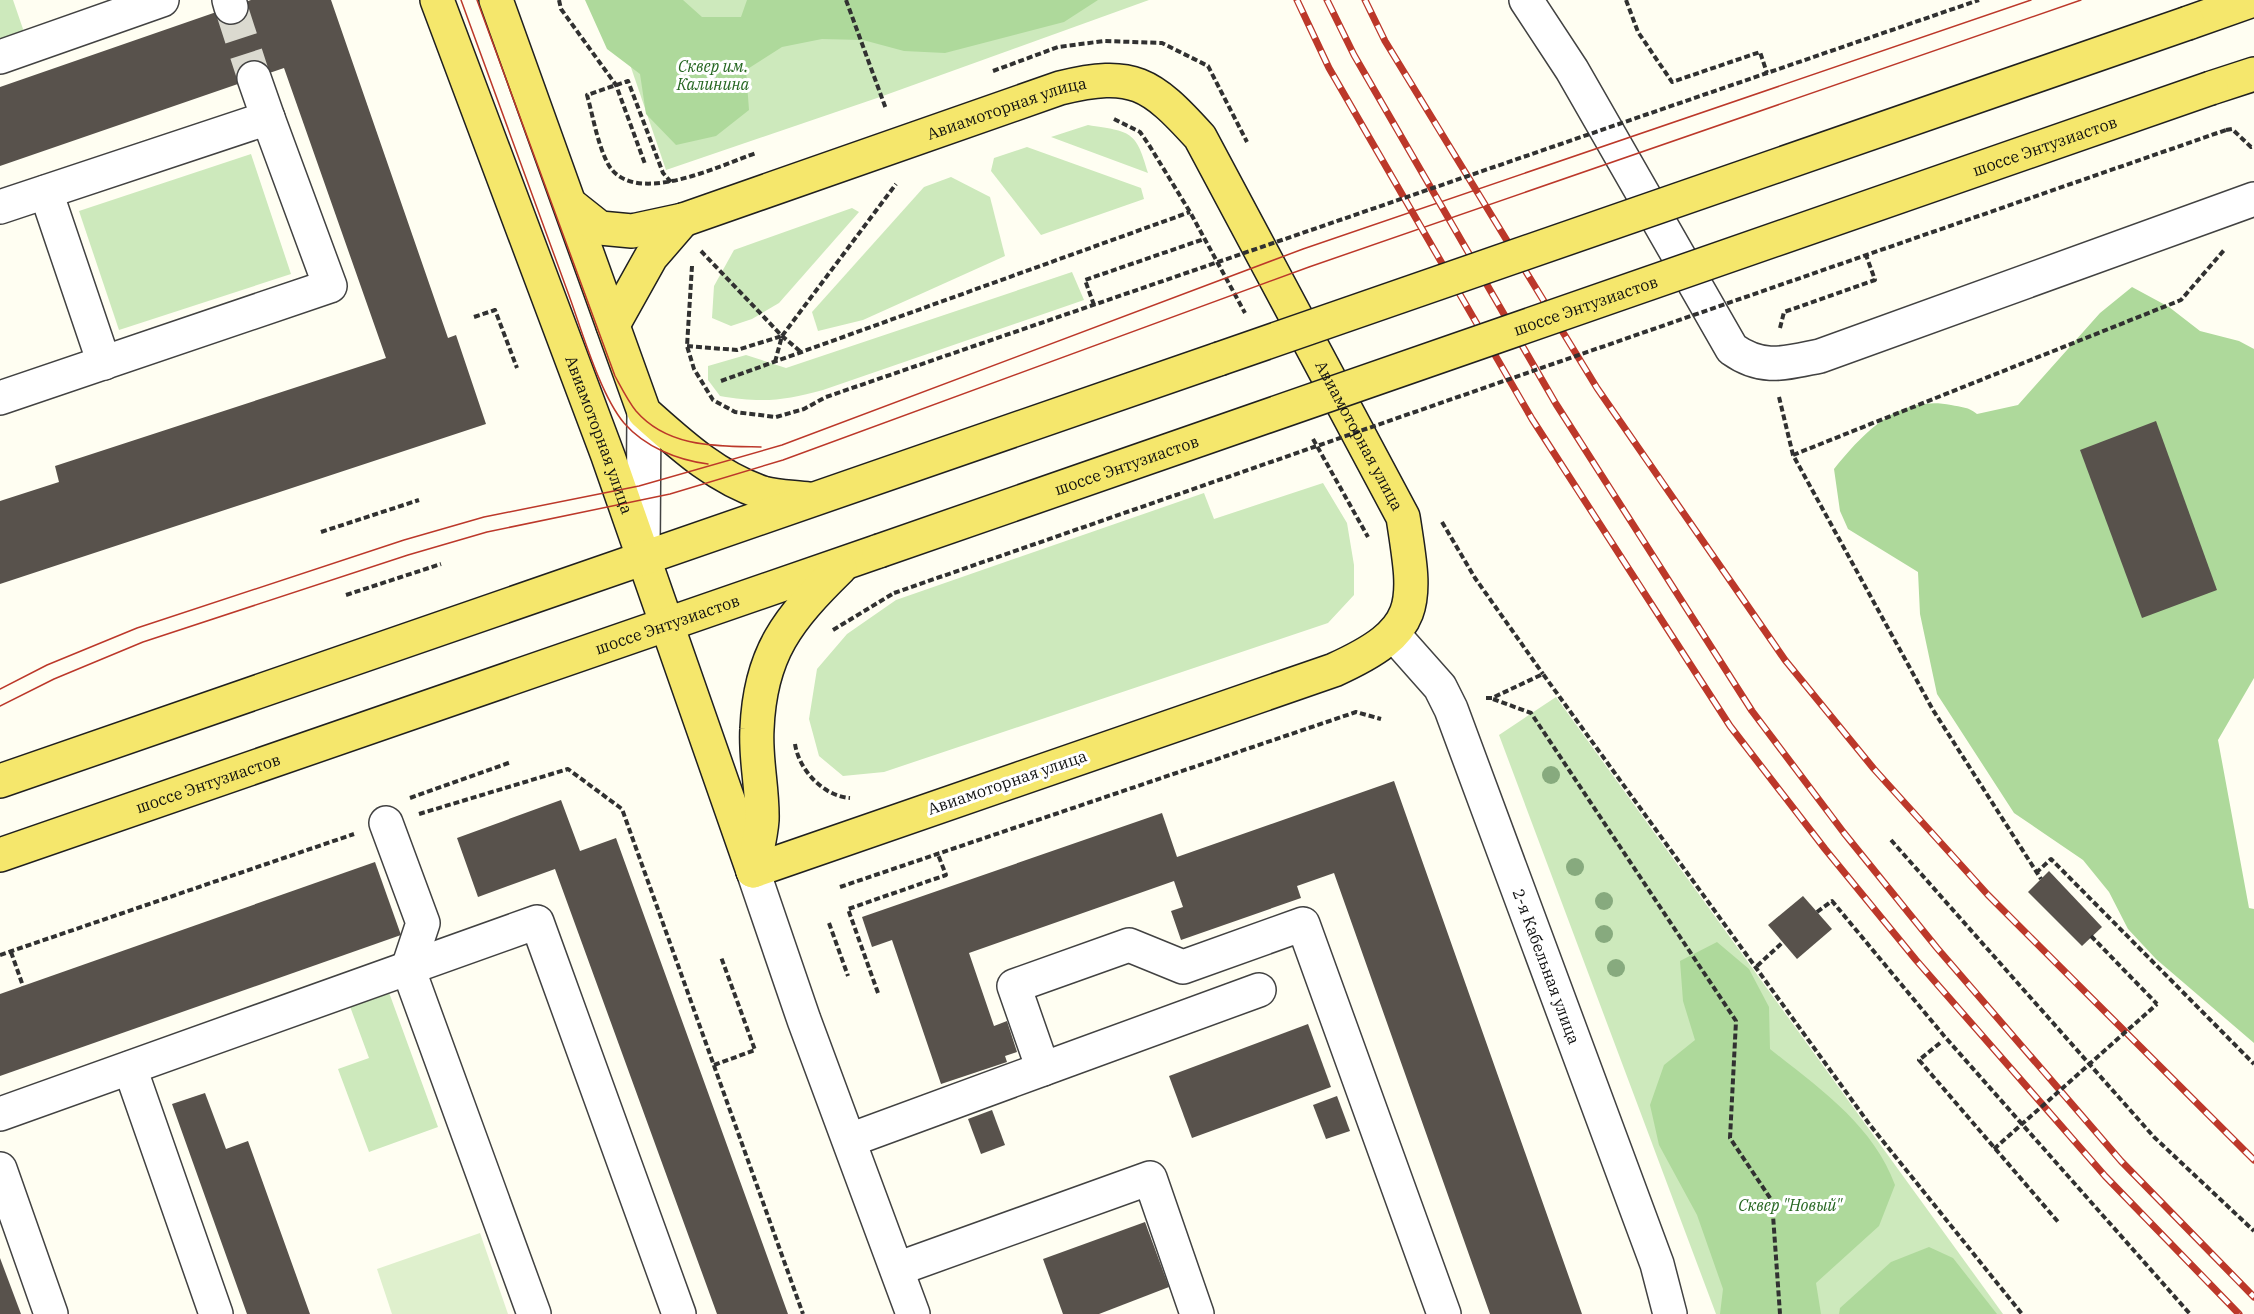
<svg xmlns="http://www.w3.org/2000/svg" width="2254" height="1314" font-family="'IBM Plex Serif',serif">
  <rect width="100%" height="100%" fill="#fffef2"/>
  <g fill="#cde9bc">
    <polygon points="0,0 13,0 24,32 0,41"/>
    <polygon points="608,0 1149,0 880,97 666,170"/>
    <path d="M1088,125C1131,132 1136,130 1148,173L1051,137Z"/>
    <polygon points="1027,147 1141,188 1144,199 1041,235 991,171 994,158"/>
    <polygon points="251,154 291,274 119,330 79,211"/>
    <polygon points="951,177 990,197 1005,256 863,320 818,331 812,312 924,187"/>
    <polygon points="852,208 859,212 779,303 752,319 731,326 712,318 714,286 734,250"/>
    <path d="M1072,272L1084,300L823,390C784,401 760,403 720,396L708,380V366L746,355L786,368Z"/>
    <polygon points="1323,483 1347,523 1354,565 1354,595 1328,623 884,772 843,776 819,756 809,719 817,669 847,634 896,600 1204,493 1214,519"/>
    <polygon points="1556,697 2003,1314 1716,1314 1499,735"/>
    <polygon points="387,987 438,1127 369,1152 338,1069 369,1058 348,1001"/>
  </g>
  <g fill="#aed99b">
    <polygon points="585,0 683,0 702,17 741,17 747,0 1098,0 1064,22 945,53 904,51 863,40 822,39 782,47 746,70 749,110 716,136 676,145 646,114 640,74 607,49"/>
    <path d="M2132,287L2169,307L2200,331L2239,341L2254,349V678L2218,740L2249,908L2254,909V1043L2156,959L2128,929L2109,892L2083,860L2014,813L1937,694L1920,614L1918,572L1848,529L1840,511L1834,469C1864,432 1899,395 1951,405C1961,407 1969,407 1977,414L2018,405L2100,313Z"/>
    <path d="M1717,942L1749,969L1769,1007L1770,1049C1819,1088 1873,1125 1895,1185L1879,1226L1816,1283L1821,1314H1720L1723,1289L1697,1215L1659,1145L1650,1105L1664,1065L1695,1040L1683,1001L1680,961Z"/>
    <polygon points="1929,1247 1953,1258 1997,1314 1839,1314 1840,1308 1891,1262"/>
  </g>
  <polygon fill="#dff0cd" points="480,1233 508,1314 392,1314 377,1269"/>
  <g fill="#58524c">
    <polygon points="251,0 331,0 448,338 456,335 486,424 0,584 0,501 59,482 55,466 386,358 284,68 0,166 0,87"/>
    <polygon points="2156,421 2217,590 2142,618 2080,450"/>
    <polygon points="1394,781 1582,1314 1490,1314 1334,873 1297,886 1301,898 1181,940 1171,911 1183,907 1174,881 969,953 994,1026 1007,1021 1017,1052 1005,1056 1007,1062 941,1084 892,940 872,947 862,917 1162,813 1177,857"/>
    <polygon points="561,800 580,851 616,838 788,1314 717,1314 555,869 478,897 457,838"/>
    <polygon points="375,862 401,935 0,1076 0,994"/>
    <polygon points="2049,871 2102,927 2082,946 2028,892"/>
    <polygon points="1803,896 1832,929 1797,959 1768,925"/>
    <polygon points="1308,1024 1331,1087 1192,1138 1169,1076"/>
    <polygon points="205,1093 226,1149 248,1141 310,1314 247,1314 172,1104"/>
    <polygon points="1337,1096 1350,1131 1326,1139 1313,1105"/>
    <polygon points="992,1110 1005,1145 981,1154 968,1119"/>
    <polygon points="1145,1222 1169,1287 1099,1314 1063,1314 1043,1259"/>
    <polygon points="0,1258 21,1314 0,1314"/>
  </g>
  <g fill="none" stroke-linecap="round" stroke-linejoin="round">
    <polyline stroke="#dbdad0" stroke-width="33" stroke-dasharray="33 16" stroke-linecap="butt" points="231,7 254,78"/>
    <defs>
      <g id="minor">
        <polyline points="229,0 231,7"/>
        <path d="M1526,0L1572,70L1732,349C1763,371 1785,363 1820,356L2254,199"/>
        <polyline points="0,57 162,0"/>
        <polyline points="254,78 268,118"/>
        <polyline points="46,192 104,363"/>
        <polyline points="0,207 268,118 330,286 0,398"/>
        <polyline points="643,552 644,412"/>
        <path id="s1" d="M1393,634L1440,687L1451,709L1657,1264L1670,1314"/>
        <polyline points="386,823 423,923 408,968 534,1314"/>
        <polyline points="753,871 804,1020 913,1314"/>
        <polyline points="130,1068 216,1314"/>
        <polyline points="1043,1069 1259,990"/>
        <polyline points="0,1114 537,922 679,1314"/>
        <polyline points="850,1140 1043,1069 1014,986 1129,945 1183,967 1303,924 1444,1314"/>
        <polyline points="0,1169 51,1314"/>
        <polyline points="897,1269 1150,1178 1197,1314"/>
      </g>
      <g id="major">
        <path id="s2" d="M437,0L608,456L753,871"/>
        <path d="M496,0L644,412C680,444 715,477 763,493C777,497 794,497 809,499"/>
        <polyline points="2188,23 2253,0"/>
        <polyline points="2211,88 2254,74"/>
        <path id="s3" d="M571,205L600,228L632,231L683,220L1060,88C1133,70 1151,83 1200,137L1403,517C1417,606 1422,630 1334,670L753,871"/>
        <polyline points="613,325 651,257 683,220"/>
        <polyline points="0,781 1219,359"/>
        <path id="s4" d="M0,855L879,551"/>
        <path d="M753,870C756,854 761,836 762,820C763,790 755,759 757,729C760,653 788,619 840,568"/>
      </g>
    </defs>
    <use href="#minor" stroke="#424242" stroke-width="36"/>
    <use href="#major" stroke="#202020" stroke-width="36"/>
    <g stroke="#313131" stroke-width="4" stroke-dasharray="6 3" stroke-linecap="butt">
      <polyline points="559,0 561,9 616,85 645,164"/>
      <polyline points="846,0 886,109"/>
      <polyline points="1626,0 1638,32 1672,82 1760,52 1767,73"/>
      <polyline points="993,71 1058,47 1104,41 1162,43 1208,66 1247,142"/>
      <polyline points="1114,119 1140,132 1149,145 1190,212 1245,313"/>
      <polyline points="2226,130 2232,129 2251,147 2254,146"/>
      <path d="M671,182L663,173L628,81L587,95C593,116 597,142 607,162C630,210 721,165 756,153"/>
      <polyline points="701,251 782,336 801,352"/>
      <polyline points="692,266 687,346 694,369 713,400 735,412 776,417 804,409 826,397"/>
      <polyline points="1094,305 1085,280 1204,239"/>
      <polyline points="474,317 495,310 517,368"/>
      <polyline points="1780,328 1784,312 1875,280 1866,255"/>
      <polyline points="687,346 737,350 782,336"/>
      <polyline points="775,362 782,336 896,184"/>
      <polyline points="721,381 1190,212"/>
      <polyline points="1779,397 1793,455 1933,710 2041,879"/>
      <polyline points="1313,439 1368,537"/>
      <polyline points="1793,455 2181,300 2225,249"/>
      <polyline points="1442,522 1475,578 1543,674"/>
      <polyline points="321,532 419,500"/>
      <polyline points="346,595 441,564"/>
      <polyline points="833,630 894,593"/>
      <polyline points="1486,698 1492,698 1543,674 1870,1125 2022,1314"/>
      <polyline points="1493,699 1531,713 1736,1021 1730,1138 1772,1201 1780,1314"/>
      <path d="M795,744C799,770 823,796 850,798"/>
      <polyline points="410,798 511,762"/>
      <polyline points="419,814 568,769 622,809 803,1314"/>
      <polyline points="1891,840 2154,1137 2254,1231"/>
      <polyline points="2036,873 2051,859 2254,1064"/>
      <polyline points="840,887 1356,712 1381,719"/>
      <polyline points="1817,912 1832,901 1945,1037 2190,1314"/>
      <polyline points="829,923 848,976"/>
      <polyline points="2091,936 2157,1004"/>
      <polyline points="11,952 23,986"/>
      <polyline points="0,955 354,834"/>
      <polyline points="1757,966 1783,942"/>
      <polyline points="878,993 848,909 946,875 937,852"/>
      <polyline points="1940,1043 1919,1060 2059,1223"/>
      <polyline points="714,1065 755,1050 721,957"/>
    </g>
    <use href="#minor" stroke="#fff" stroke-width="33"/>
    <use href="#major" stroke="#f5e76c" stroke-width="33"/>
    <g stroke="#bc382a" stroke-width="1.5">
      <path d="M461,0C496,97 532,193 567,290C581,327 599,393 624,423C645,447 677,460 708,464"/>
      <path d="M477,0L615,376C621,387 628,401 636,411C668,448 717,446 761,447"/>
      <polyline points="0,689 47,665 137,628 404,540 484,517 639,486 782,445 1303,249 2031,0"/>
      <polyline points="0,706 54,679 143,642 408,555 487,532 670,494 783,460 1309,267 2081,0"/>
    </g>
    <defs>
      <g id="rail">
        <polyline points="1297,0 1329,68 1532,419 1730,726 1825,849 1916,960 2105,1176 2239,1314"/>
        <polyline points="1327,0 1354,55 1556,404 1752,711 1844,833 1937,948 2121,1161 2254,1297"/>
        <polyline points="1365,0 1385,41 1597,388 1785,660 1874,769 1988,895 2254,1160"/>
      </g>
    </defs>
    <use href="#rail" stroke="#bc382a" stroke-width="7"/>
    <use href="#rail" stroke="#fff" stroke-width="4.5" stroke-dasharray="14" stroke-linecap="butt"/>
    <defs>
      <g id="major-bridge">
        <polyline points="1219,359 2188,23"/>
        <path id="s5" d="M879,551L2211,88"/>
      </g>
    </defs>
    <use href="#major-bridge" stroke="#202020" stroke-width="36" stroke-linecap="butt"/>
    <g stroke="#313131" stroke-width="4" stroke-dasharray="6 3" stroke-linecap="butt">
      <polyline points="826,397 1979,0"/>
      <polyline points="894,593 2226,130"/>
      <polyline points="1994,1149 2157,1004"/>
    </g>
    <use href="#major-bridge" stroke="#f5e76c" stroke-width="33"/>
  </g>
  <g fill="#87aa7e">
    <circle cx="1551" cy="775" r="9"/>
    <circle cx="1575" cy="867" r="9"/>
    <circle cx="1604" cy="901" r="9"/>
    <circle cx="1604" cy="934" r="9"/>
    <circle cx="1616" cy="968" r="9"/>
  </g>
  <g text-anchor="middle" stroke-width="6" stroke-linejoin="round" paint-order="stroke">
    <g font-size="16" font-style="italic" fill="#256620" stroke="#fff">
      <text x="713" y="72">Сквер им.<tspan x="713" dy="18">Калинина</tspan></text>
      <text x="1790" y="1211">Сквер "Новый"</text>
    </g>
    <g font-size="16" fill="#0f0f0f" stroke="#fff">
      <text dy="6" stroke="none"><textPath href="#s3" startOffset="464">Авиамоторная улица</textPath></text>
      <text dy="6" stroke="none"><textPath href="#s5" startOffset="1234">шоссе Энтузиастов</textPath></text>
      <text dy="6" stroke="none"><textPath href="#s5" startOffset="748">шоссе Энтузиастов</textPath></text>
      <text dy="6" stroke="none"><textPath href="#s2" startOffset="464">Авиамоторная улица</textPath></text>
      <text dy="6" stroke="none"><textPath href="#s3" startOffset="1020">Авиамоторная улица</textPath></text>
      <text dy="6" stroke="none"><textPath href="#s5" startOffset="262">шоссе Энтузиастов</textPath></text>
      <text dy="6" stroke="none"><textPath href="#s4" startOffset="706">шоссе Энтузиастов</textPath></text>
      <text dy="6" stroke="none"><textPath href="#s4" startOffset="220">шоссе Энтузиастов</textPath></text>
      <text transform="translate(1007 782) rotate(-19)" y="6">Авиамоторная улица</text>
      <text dy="6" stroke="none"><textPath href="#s1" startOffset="370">2-я Кабельная улица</textPath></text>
    </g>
  </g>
</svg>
